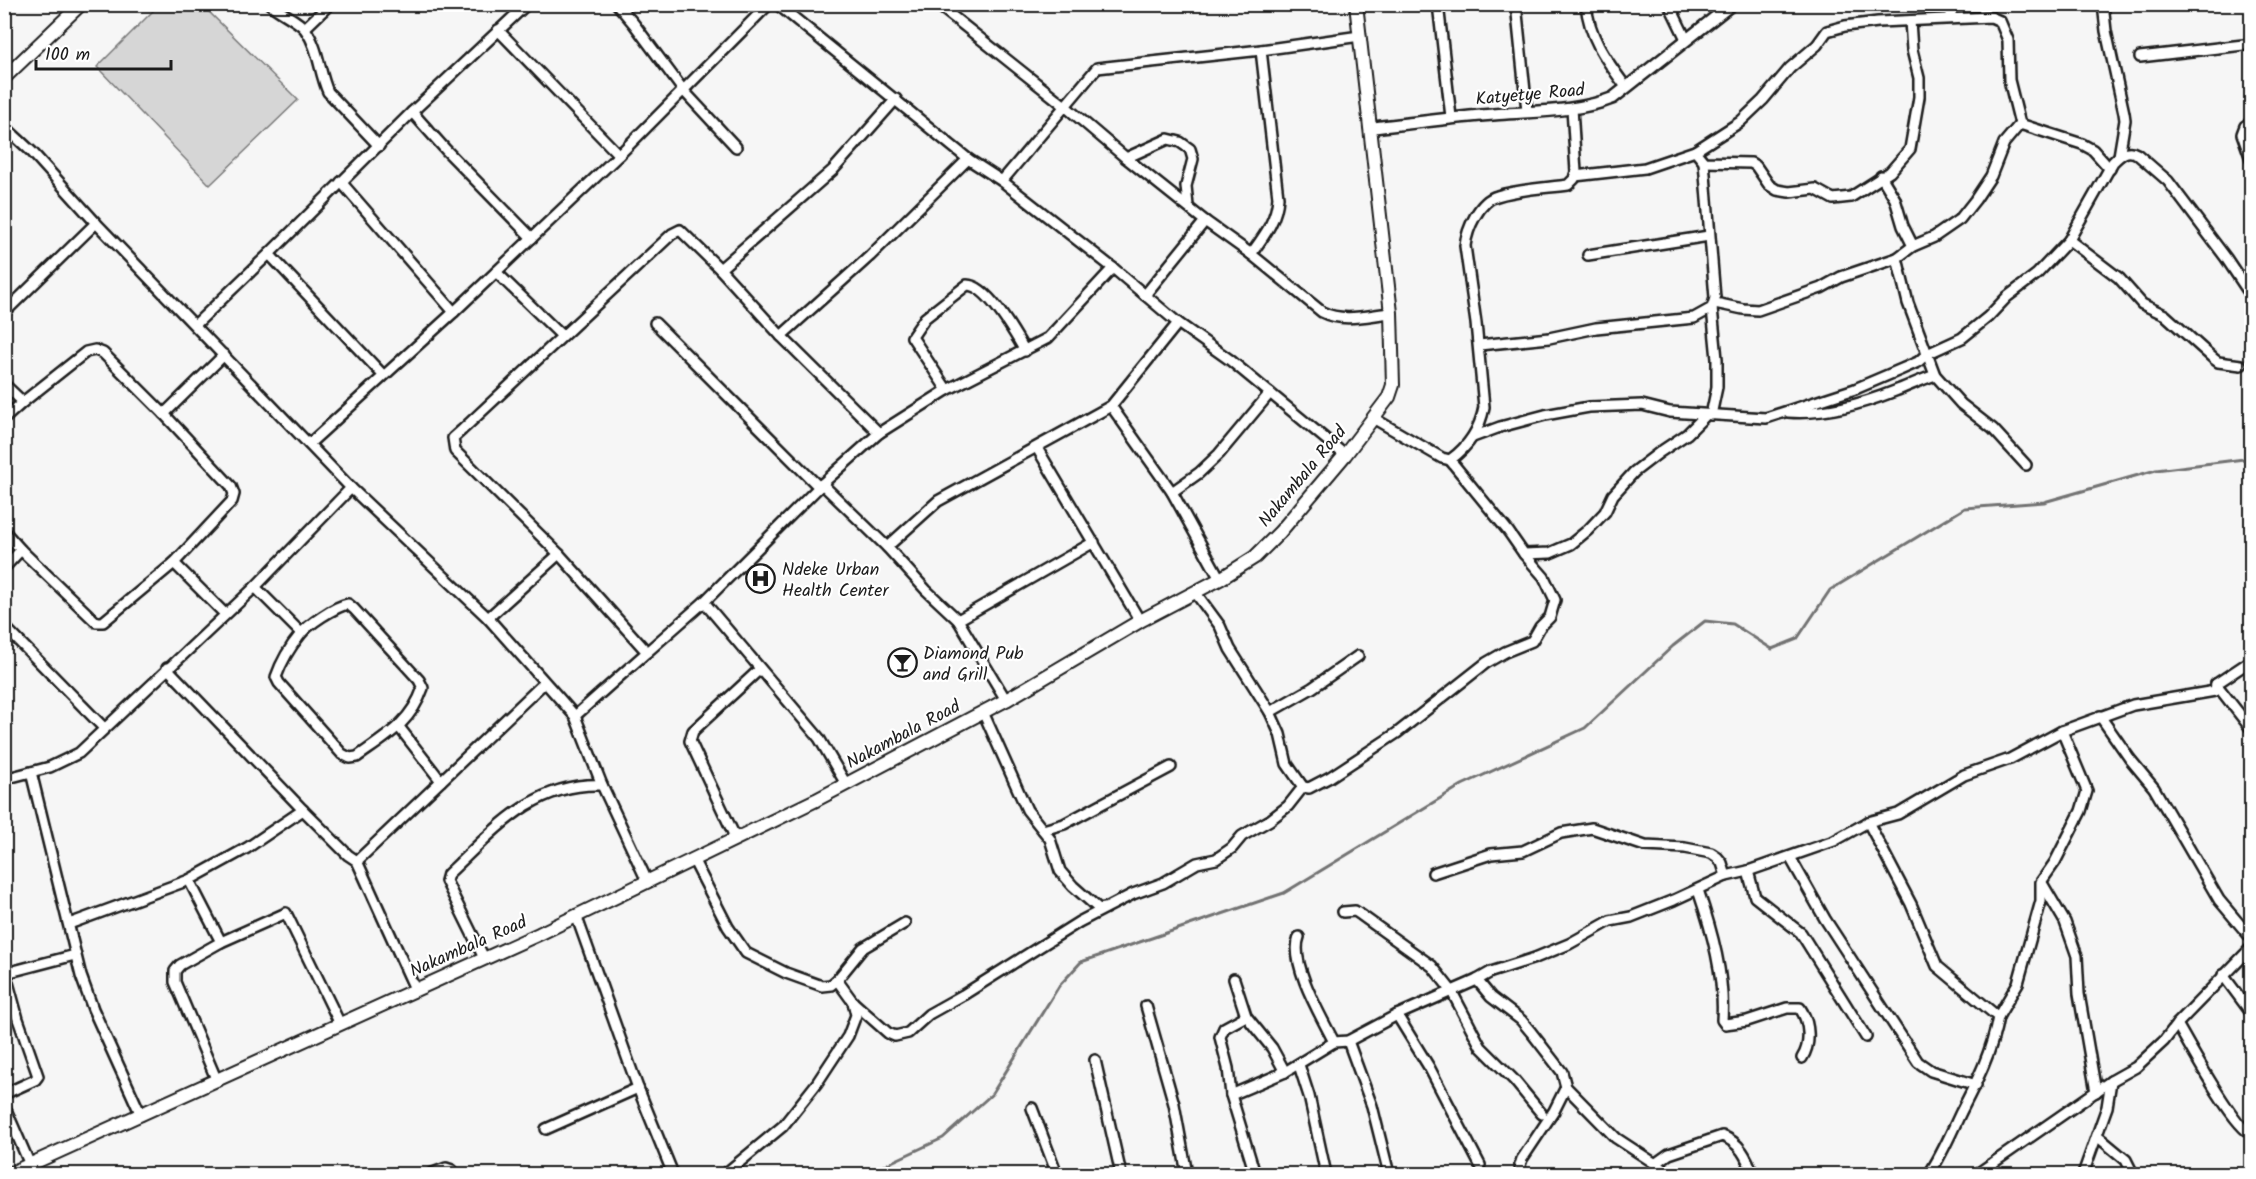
<svg xmlns="http://www.w3.org/2000/svg" width="2256" height="1179" font-family="Kalam,sans-serif">
  <rect width="100%" height="100%" fill="#f6f6f6"/>
  <filter id="ink" filterUnits="userSpaceOnUse"><feTurbulence type="fractalNoise" baseFrequency=".0167" numOctaves="2"/><feDisplacementMap in="SourceGraphic" scale="12" xChannelSelector="R" yChannelSelector="G"/><feConvolveMatrix kernelMatrix="1 2 1 2 8 2 1 2 1" color-interpolation-filters="sRGB"/></filter>
  <g filter="url(#ink)">
    <polygon fill="#d6d6d6" stroke="#797979" stroke-width="1.5" points="160,4 202,5 298,100 210,185 97,67"/>
    <g fill="none" stroke-linecap="round" stroke-linejoin="round">
      <polyline stroke="#727272" stroke-width="3" points="866,1174 943,1138 992,1094 1059,986 1081,962 1284,893 1462,785 1585,728 1673,646 1705,621 1733,624 1772,649 1797,639 1830,590 1965,508 2044,502 2156,470 2252,458"/>
      <defs>
        <g id="minor">
          <path d="M270,4C279,12 299,21 305,29C319,48 319,72 328,92L379,146"/>
          <polyline points="617,4 634,24 683,90 736,147"/>
          <polyline points="777,4 968,159 1002,181 1113,268 1178,323 1230,360 1345,455"/>
          <path d="M937,4L1065,106L1126,158L1205,221L1251,254L1322,312C1343,323 1369,315 1391,313"/>
          <polyline points="1438,4 1451,117"/>
          <polyline points="1516,4 1527,111"/>
          <path d="M1586,4C1589,38 1607,61 1626,87"/>
          <polyline points="1669,4 1686,39"/>
          <polyline points="1949,4 1952,18"/>
          <polyline points="2103,4 2106,31 2124,113 2125,120 2119,156"/>
          <polyline points="305,28 330,4"/>
          <polyline points="498,30 619,155"/>
          <polyline points="2140,57 2252,44"/>
          <polyline points="412,112 446,150 532,238"/>
          <polyline points="2252,122 2245,126 2242,134 2252,162"/>
          <polyline points="2020,124 2082,144 2093,150 2110,169"/>
          <polyline points="4,126 32,152 96,223 351,488 488,618 575,716 602,785 647,881"/>
          <polyline points="1695,151 1704,162 1751,163 1756,166 1769,185 1777,190 1789,192 1815,189 1833,199 1851,197 1890,172 1910,149 1919,97 1919,78 1912,50 1910,21"/>
          <polyline points="1126,158 1168,139 1180,142 1190,149 1193,159 1186,186 1188,206"/>
          <polyline points="1704,162 1715,298 1712,308 1717,359 1717,387 1711,415"/>
          <polyline points="1575,176 1645,168 1695,151 1740,122 1763,100 1790,68 1817,45 1827,31 1845,26 1878,22 1991,17 2000,21 2008,40 2009,80 2020,124"/>
          <polyline points="1881,176 1895,199 1903,226 1913,246"/>
          <polyline points="1002,181 1097,68 1261,50 1360,36"/>
          <polyline points="341,182 454,312"/>
          <polyline points="2069,240 2119,278 2142,304 2165,315 2214,359 2218,362 2241,365"/>
          <polyline points="269,254 412,112 527,4"/>
          <path d="M1251,254C1264,236 1277,220 1278,197L1261,50"/>
          <polyline points="1588,255 1709,236"/>
          <polyline points="1897,258 1908,303 1935,375 1961,404 1993,429 2026,465"/>
          <polyline points="720,269 833,170 896,99"/>
          <polyline points="496,272 562,336"/>
          <polyline points="1145,295 1205,221"/>
          <polyline points="1715,303 1743,309 1758,310 1821,288 1841,277 1897,258 1913,246 1934,237 1960,219 1975,200 1991,176 2004,143 2020,124"/>
          <polyline points="4,313 96,223"/>
          <polyline points="655,323 819,487"/>
          <polyline points="1178,323 1111,406 1172,492 1220,579"/>
          <polyline points="195,325 269,254 383,375"/>
          <polyline points="781,336 870,256 968,159"/>
          <polyline points="1479,345 1549,338 1596,328 1694,318 1712,308"/>
          <polyline points="4,384 23,402"/>
          <path d="M947,390L912,337L925,318L967,285C988,285 1015,334 1025,351"/>
          <path d="M1788,412C1824,415 1862,404 1895,391C1908,386 1921,380 1935,375"/>
          <polyline points="164,414 224,355"/>
          <path d="M1373,418L1442,458L1450,460C1468,447 1480,429 1484,407L1476,323L1465,246C1467,229 1479,201 1497,196C1519,189 1545,188 1568,185L1574,179L1576,172L1572,108"/>
          <polyline points="4,419 23,402 86,352 95,350 103,353 164,414 231,486 234,494 232,501 174,563 103,622 96,622 21,550 4,531"/>
          <path d="M1473,437L1500,427L1545,415L1589,407L1642,405L1670,412L1766,418L1855,389L1902,369L1918,362L1927,354L1962,338L1988,317L2007,297L2037,274L2069,240L2113,162C2120,155 2127,148 2137,154L2168,181L2226,258L2252,297"/>
          <polyline points="309,444 454,312 619,155 769,4"/>
          <polyline points="1037,448 1140,621"/>
          <polyline points="1450,460 1508,531 1524,554 1550,553 1571,544 1588,530 1605,512 1613,495 1634,472 1660,452 1687,434 1706,415"/>
          <polyline points="822,484 887,547 926,590 958,620 1006,700"/>
          <polyline points="1172,492 1199,473 1219,454 1270,393"/>
          <polyline points="887,547 938,501 1111,406"/>
          <polyline points="174,563 225,614"/>
          <polyline points="4,568 21,550"/>
          <polyline points="255,587 301,633"/>
          <polyline points="1195,592 1220,626 1230,649 1270,712 1280,734 1287,764 1303,787"/>
          <polyline points="704,602 819,738 846,784"/>
          <path d="M348,604L354,609L419,680L423,688C411,723 385,737 357,757L350,758L342,754L279,683L276,677C281,663 290,647 300,635C307,625 336,606 348,604Z"/>
          <polyline points="488,618 559,554"/>
          <polyline points="958,620 1094,542"/>
          <polyline points="4,626 104,728"/>
          <polyline points="647,652 704,602 822,484 879,433 947,390 1048,338 1113,268"/>
          <polyline points="167,668 303,810 348,855 357,861"/>
          <polyline points="2216,684 2252,730"/>
          <polyline points="983,712 1027,810 1050,839 1060,871 1073,886 1099,909 1105,908"/>
          <polyline points="1270,712 1312,688 1358,656"/>
          <polyline points="575,716 647,652 559,554 455,451 453,438 462,430 672,234 680,230 720,269 781,336 879,433"/>
          <polyline points="2100,716 2130,759 2154,788 2219,900 2252,939"/>
          <polyline points="399,727 441,781"/>
          <polyline points="31,772 81,976 93,1009 141,1115"/>
          <polyline points="4,779 50,767 79,753 255,587 351,488"/>
          <path d="M1868,822L1911,904L1937,966L1998,1017C1992,1052 1977,1081 1961,1112C1951,1133 1942,1155 1929,1174"/>
          <polyline points="1043,830 1064,824 1171,767"/>
          <polyline points="736,839 690,741 693,731 760,669"/>
          <polyline points="1790,857 1825,919 1918,1062 1931,1071 1976,1085"/>
          <polyline points="693,859 728,927 746,953 786,973 822,986 831,985 837,980 863,948 905,923"/>
          <polyline points="1748,871 1755,897 1801,933 1866,1037"/>
          <polyline points="1433,873 1491,854 1523,851 1561,833 1592,828 1645,846 1685,848 1711,853 1717,857 1722,863 1726,876"/>
          <polyline points="189,880 221,942 180,965 175,971 175,982 217,1081"/>
          <polyline points="2042,883 2065,922 2077,956 2079,994 2096,1092"/>
          <path d="M1698,890C1712,931 1725,977 1722,1020L1725,1024L1747,1021L1787,1008H1800C1810,1023 1811,1044 1802,1058"/>
          <polyline points="1343,912 1355,911 1361,915 1432,966 1451,990 1481,1047 1514,1080 1542,1114"/>
          <polyline points="576,915 638,1088 673,1174"/>
          <polyline points="69,924 189,880 247,848 303,810"/>
          <path d="M1299,937C1289,963 1322,1018 1334,1042"/>
          <polyline points="221,942 286,913 340,1024"/>
          <path d="M484,958L446,881L448,874C494,831 533,782 602,785"/>
          <polyline points="4,968 18,1019 38,1076 35,1080 4,1094"/>
          <polyline points="6,973 75,955"/>
          <polyline points="2223,975 2252,1014"/>
          <polyline points="1234,979 1246,1016 1272,1048 1285,1072"/>
          <polyline points="837,980 853,1002 888,1033 895,1036 908,1033 929,1014 963,995 1079,922 1133,894 1163,883 1197,863 1216,859 1232,848 1242,836 1270,820 1288,806 1303,787 1309,788 1330,777 1397,733 1486,663 1505,652 1532,641 1540,627 1550,617 1555,600 1544,577 1524,554"/>
          <polyline points="1477,980 1491,997 1521,1020 1531,1032 1562,1072 1566,1087 1616,1138 1671,1174"/>
          <polyline points="415,989 357,861 544,683"/>
          <polyline points="1146,1006 1174,1104 1187,1174"/>
          <polyline points="1397,1015 1429,1067 1480,1165"/>
          <polyline points="1246,1016 1224,1028 1220,1037 1228,1068 1231,1095 1255,1174"/>
          <polyline points="1998,1017 2018,983 2041,901 2041,882 2055,862 2081,811 2087,791 2062,731"/>
          <path d="M2177,1024C2188,1043 2235,1130 2252,1134"/>
          <polyline points="1348,1041 1372,1106 1389,1174"/>
          <polyline points="1095,1060 1121,1174"/>
          <polyline points="1299,1065 1309,1096 1326,1174"/>
          <polyline points="1231,1095 1285,1072 1334,1042 1348,1041 1397,1015 1477,980 1491,972 1535,958 1569,944 1610,921 1631,917 1674,900 1726,876 1748,871 1834,841 1868,822 1898,814 1964,775 2010,759 2062,731 2133,705 2215,691 2216,684 2252,660"/>
          <polyline points="4,1105 34,1174"/>
          <polyline points="1032,1108 1057,1174"/>
          <polyline points="546,1129 638,1088"/>
          <polyline points="2097,1136 2126,1160 2133,1174"/>
          <path d="M1655,1164L1669,1154L1722,1136C1740,1142 1747,1158 1753,1174"/>
          <polyline points="430,1174 446,1168 452,1170 455,1174"/>
          <polyline points="725,1174 783,1126 817,1083 848,1036 856,1015 853,1002"/>
          <polyline points="1521,1174 1520,1165 1522,1159 1554,1111 1566,1087"/>
          <polyline points="1977,1174 2111,1081 2136,1067 2164,1041 2177,1024 2252,947"/>
          <polyline points="2083,1174 2107,1107 2111,1081"/>
        </g>
        <path id="tertiary" d="M1370,128C1413,123 1455,117 1499,114C1536,111 1578,112 1613,98L1732,4"/>
        <g id="secondary">
          <polyline points="4,78 81,4"/>
          <polyline points="9,1174 539,934 816,800 1006,700 1140,621 1220,579 1255,557 1280,532 1345,455 1389,397 1393,385 1391,313 1356,4"/>
        </g>
      </defs>
      <use href="#minor" stroke="#1c1c1c" stroke-width="14"/>
      <use href="#tertiary" stroke="#1c1c1c" stroke-width="15"/>
      <use href="#secondary" stroke="#1c1c1c" stroke-width="16"/>
      <use href="#minor" stroke="#fff" stroke-width="9"/>
      <use href="#tertiary" stroke="#fff" stroke-width="10"/>
      <use href="#secondary" stroke="#fff" stroke-width="12"/>
    </g>
  </g>
  <defs>
    <symbol id="hospital-ring" viewBox="-11 -11 22 22"><circle r="9.5" fill="#fff" stroke="#1c1c1c" stroke-width="1.5"/><path d="M-5-5h3v3.5h4V-5h3V5h-3V1.5h-4V5h-3Z" fill="#1c1c1c"/></symbol>
    <symbol id="bar-ring" viewBox="-11 -11 22 22"><circle r="9.5" fill="#fff" stroke="#1c1c1c" stroke-width="1.5"/><path d="M-6-5H6L.8 .8V4.5H3.5V6h-7V4.5H-.8V.8Z" fill="#1c1c1c"/></symbol>
  </defs>
  <g fill-rule="evenodd">
    <use href="#hospital-ring" x="744" y="562" width="33" height="33"/>
    <use href="#bar-ring" x="886" y="646" width="33" height="33"/>
  </g>
  <g text-anchor="middle" stroke-width="4.5" stroke-linejoin="round" paint-order="stroke">
    <g font-size="18" fill="#1c1c1c" stroke="#fff">
      <text transform="translate(1530 94) rotate(-5)" y="6">Katyetye Road</text>
      <text transform="translate(1302 476) rotate(-50)" y="6">Nakambala Road</text>
      <text transform="translate(903 734) rotate(-28)" y="6">Nakambala Road</text>
      <text transform="translate(468 946) rotate(-24)" y="6">Nakambala Road</text>
    </g>
    <g font-size="18" fill="#1c1c1c" stroke="#fff" text-anchor="start">
      <text x="782" y="575">Ndeke Urban<tspan x="782" dy="21">Health Center</tspan></text>
      <text x="923" y="659">Diamond Pub<tspan x="923" dy="21">and Grill</tspan></text>
    </g>
  </g>
  <rect width="2256" height="1179" fill="none" stroke="#fff" stroke-width="24"/>
  <rect x="12" y="12" width="2232" height="1155" fill="none" stroke="#1c1c1c" stroke-width="2" filter="url(#ink)"/>
  <path d="M36 60v9h135v-9" fill="none" stroke="#1c1c1c" stroke-width="3"/>
  <text x="45" y="60" font-size="18" fill="#1c1c1c" stroke="#ffffff" stroke-width="4.5" paint-order="stroke">100 m</text>
</svg>
